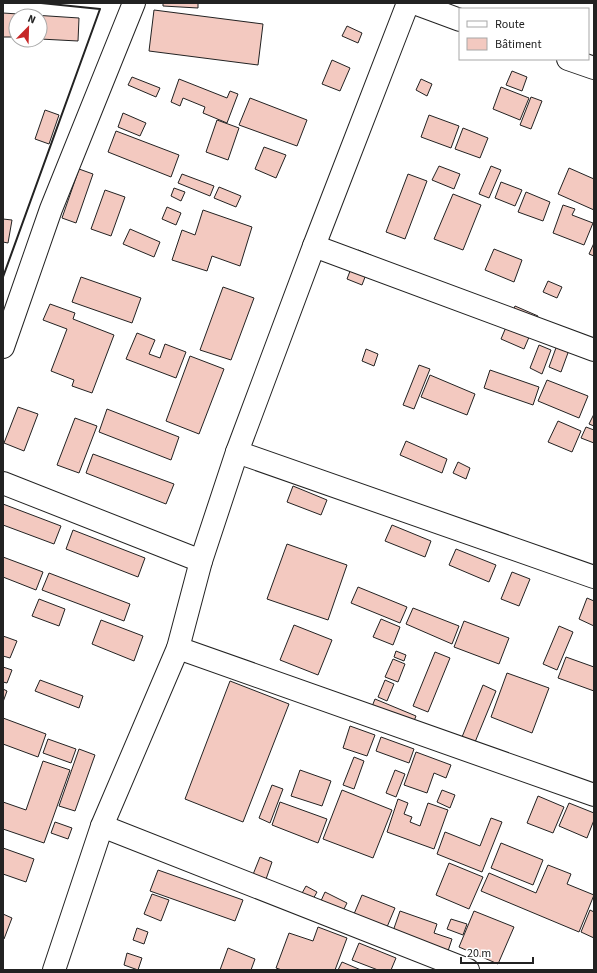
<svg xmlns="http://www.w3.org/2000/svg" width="597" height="973" font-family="'Source Sans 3',sans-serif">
  <rect width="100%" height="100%" fill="#fff"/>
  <g fill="#f3c9c0" stroke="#222">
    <polygon points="163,3 198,3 198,8 163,6"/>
    <polygon points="154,10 263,24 258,65 149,51"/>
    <polygon points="3,13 79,18 78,41 40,39 40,16 16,16 16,37 3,37"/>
    <polygon points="347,26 362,33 358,43 342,36"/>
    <polygon points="332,60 350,68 340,91 322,84"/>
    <polygon points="512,71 527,77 522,91 506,85"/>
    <polygon points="132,77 160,88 156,97 128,85"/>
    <polygon points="179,79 227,98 230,91 238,94 227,123 203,113 205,107 183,98 180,106 171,102"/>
    <polygon points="421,79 432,84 427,96 416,90"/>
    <polygon points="501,87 529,98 520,120 493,109"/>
    <polygon points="531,97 542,101 531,129 520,125"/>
    <polygon points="250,98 307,120 297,146 239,125"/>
    <polygon points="45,110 59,115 49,144 35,139"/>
    <polygon points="123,113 146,123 140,136 118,127"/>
    <polygon points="429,115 459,126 451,148 421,137"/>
    <polygon points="217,120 239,128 228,160 206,152"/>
    <polygon points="463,128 488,138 480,158 455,149"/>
    <polygon points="116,131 179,155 171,177 108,152"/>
    <polygon points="264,147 286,155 276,178 255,169"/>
    <polygon points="439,166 460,174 454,189 432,180"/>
    <polygon points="491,166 501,170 489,198 479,194"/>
    <polygon points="569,168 594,179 594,210 558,194"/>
    <polygon points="79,169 93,174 76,223 62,218"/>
    <polygon points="182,174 214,186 210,196 178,183"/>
    <polygon points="408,174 427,181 405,239 386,232"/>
    <polygon points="501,182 522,190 515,206 495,198"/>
    <polygon points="219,187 241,196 236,207 214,198"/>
    <polygon points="174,188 185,192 181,201 171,196"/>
    <polygon points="105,190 125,197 111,236 91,229"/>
    <polygon points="526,192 550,202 543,221 518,212"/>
    <polygon points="453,194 481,205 463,250 434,239"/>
    <polygon points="563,205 575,209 572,215 593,223 584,245 553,233"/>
    <polygon points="167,207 181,213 176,225 162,219"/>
    <polygon points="203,210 252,227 240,266 212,256 207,271 172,260 182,230 195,235"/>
    <polygon points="3,219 12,220 8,243 3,242"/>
    <polygon points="130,229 160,242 154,257 123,244"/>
    <polygon points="594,243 594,256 589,254"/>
    <polygon points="494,249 522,260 514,282 485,270"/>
    <polygon points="358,250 373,256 362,285 347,279"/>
    <polygon points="81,277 141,298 132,323 72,302"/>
    <polygon points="548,281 562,287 557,298 543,292"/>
    <polygon points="223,287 254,298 231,360 200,350"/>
    <polygon points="50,304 75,313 73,319 114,335 92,393 72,386 74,380 51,371 67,329 43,320"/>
    <polygon points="515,306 538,316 524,349 501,339"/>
    <polygon points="137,333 155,340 149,354 160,358 165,344 186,352 176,378 126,359"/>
    <polygon points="539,345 551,350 542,374 530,368"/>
    <polygon points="557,345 569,350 561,372 549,367"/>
    <polygon points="366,349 378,354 374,366 362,361"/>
    <polygon points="190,356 224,369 199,434 166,421"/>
    <polygon points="419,365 430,369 414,409 403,405"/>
    <polygon points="490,370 539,387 533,405 484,388"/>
    <polygon points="430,375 475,394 467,415 421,397"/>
    <polygon points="547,380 588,396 579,418 538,401"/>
    <polygon points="18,407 38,414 24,451 4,443"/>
    <polygon points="107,409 179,437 171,460 99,432"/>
    <polygon points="594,414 594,426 589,424"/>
    <polygon points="75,418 97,426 79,473 57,465"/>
    <polygon points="558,421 581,431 572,452 548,442"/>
    <polygon points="586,427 594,430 594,443 581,438"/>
    <polygon points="406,441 447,459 442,473 400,455"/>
    <polygon points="93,454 174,484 166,504 86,473"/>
    <polygon points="458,462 470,468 466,479 453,473"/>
    <polygon points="293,486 327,500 321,515 287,502"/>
    <polygon points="3,504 61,526 54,544 3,525"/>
    <polygon points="392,525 431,541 425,557 385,541"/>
    <polygon points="73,530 145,558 138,577 66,549"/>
    <polygon points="287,544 347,565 328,620 267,599"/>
    <polygon points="456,549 496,565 489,582 449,565"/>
    <polygon points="3,557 43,572 36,590 3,577"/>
    <polygon points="512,572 530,579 519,606 501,599"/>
    <polygon points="49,573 130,604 124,621 42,590"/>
    <polygon points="358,587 407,607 400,623 351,603"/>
    <polygon points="587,598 594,601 594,626 579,619"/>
    <polygon points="39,599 65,609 59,626 32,616"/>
    <polygon points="413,608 459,626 452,644 406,624"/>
    <polygon points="381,619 400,627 393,645 373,637"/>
    <polygon points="101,620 143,636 134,661 92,644"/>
    <polygon points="464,621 509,638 499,664 454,647"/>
    <polygon points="294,625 332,640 318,675 280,660"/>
    <polygon points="559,626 573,632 557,670 543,664"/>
    <polygon points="3,636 17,641 10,658 3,656"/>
    <polygon points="396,651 406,655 404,661 394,657"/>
    <polygon points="435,652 450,658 428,712 413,706"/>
    <polygon points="566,657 594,667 594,691 558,678"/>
    <polygon points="393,659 405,664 398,682 385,677"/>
    <polygon points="3,667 12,670 7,683 3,682"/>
    <polygon points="507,673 549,688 532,733 491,717"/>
    <polygon points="40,680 83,696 79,708 35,691"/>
    <polygon points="385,680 394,684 387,701 378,697"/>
    <polygon points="230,681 289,704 243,822 185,799"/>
    <polygon points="483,685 496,691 473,747 460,742"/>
    <polygon points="3,689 7,691 3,702"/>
    <polygon points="375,699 416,716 412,726 371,709"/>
    <polygon points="3,718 46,734 38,757 3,744"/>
    <polygon points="350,726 375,735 367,756 343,748"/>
    <polygon points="381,737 414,749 409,763 376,751"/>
    <polygon points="48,739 76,749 71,763 43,753"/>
    <polygon points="79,749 95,755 75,811 59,806"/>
    <polygon points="416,752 451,765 446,778 434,773 427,793 404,785"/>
    <polygon points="354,757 364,761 354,789 343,785"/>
    <polygon points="43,761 70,770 44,843 3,829 3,802 26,810"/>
    <polygon points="300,770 331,781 322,806 291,796"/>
    <polygon points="395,770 405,774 396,797 386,793"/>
    <polygon points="272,785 283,789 270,823 259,818"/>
    <polygon points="342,790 392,810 373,858 323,839"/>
    <polygon points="442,790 455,795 450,808 437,802"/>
    <polygon points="538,796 564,807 553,833 527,823"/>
    <polygon points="398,799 408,803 404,814 412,817 410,822 420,826 428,803 448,810 434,849 387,832"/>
    <polygon points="280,802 327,819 318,843 272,825"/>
    <polygon points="569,803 594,813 594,820 587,838 559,826"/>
    <polygon points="491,818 502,822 482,872 437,854 445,832 480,846"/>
    <polygon points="55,822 72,828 68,839 51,833"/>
    <polygon points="501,843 543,860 533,885 491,868"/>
    <polygon points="3,848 34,859 26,882 3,874"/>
    <polygon points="260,857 272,862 265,882 252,877"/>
    <polygon points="449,863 483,877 469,909 436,895"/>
    <polygon points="548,865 571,874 567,884 594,895 579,932 481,891 489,873 536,893"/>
    <polygon points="158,870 243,900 235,921 150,891"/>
    <polygon points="306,886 317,892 312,901 301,895"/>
    <polygon points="325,892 347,903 342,913 320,903"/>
    <polygon points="152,894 169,900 161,921 144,914"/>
    <polygon points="362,895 395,908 387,927 354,914"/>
    <polygon points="590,910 594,912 594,938 581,932"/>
    <polygon points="400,911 437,924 434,933 452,939 447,954 392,934"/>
    <polygon points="474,911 514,927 498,964 459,947"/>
    <polygon points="3,914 12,918 4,939 3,939"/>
    <polygon points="451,919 467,924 463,935 447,929"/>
    <polygon points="318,927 347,938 335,970 282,970 276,968 289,933 313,941"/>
    <polygon points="137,928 148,932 144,944 133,940"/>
    <polygon points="359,943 396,958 391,970 378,970 352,960"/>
    <polygon points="228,948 255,959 251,970 220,970"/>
    <polygon points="127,953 142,958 138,970 124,965"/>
    <polygon points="342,962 361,970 338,970"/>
  </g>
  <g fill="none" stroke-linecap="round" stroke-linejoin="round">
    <defs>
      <g id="minor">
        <polyline points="314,246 594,350"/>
        <polyline points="3,347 51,209 134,3"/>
        <polyline points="237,452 594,577"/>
        <polyline points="3,483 201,561"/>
        <polyline points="178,648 594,795"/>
        <polyline points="102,826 468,970"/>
      </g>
      <g id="tertiary">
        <polyline points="414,3 460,20"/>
        <polyline points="568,59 594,68"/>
        <polyline points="54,970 102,826 178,648 201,561 237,452 314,246 408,3"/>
      </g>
    </defs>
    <use href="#minor" stroke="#222" stroke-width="24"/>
    <use href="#tertiary" stroke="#222" stroke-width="24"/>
    <use href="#minor" stroke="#fff" stroke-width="22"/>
    <use href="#tertiary" stroke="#fff" stroke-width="22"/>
    <polyline stroke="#222" stroke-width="2" points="3,277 100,9 41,3"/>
  </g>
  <rect width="597" height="973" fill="none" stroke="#222222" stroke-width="8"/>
  <rect x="459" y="8" width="130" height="52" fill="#ffffff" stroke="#a7a7a7"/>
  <rect x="467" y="21" width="20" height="6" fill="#ffffff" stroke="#a7a7a7"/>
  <text x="495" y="28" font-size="12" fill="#222222">Route</text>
  <rect x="467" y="38" width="20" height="12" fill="#f3c9c0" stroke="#a7a7a7"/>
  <text x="495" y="48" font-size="12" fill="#222222">Bâtiment</text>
  <g transform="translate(28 28) rotate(23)"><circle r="19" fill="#ffffff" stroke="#a7a7a7"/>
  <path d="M0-3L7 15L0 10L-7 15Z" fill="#c62828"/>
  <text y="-6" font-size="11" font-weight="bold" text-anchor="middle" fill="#222222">N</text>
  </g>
  <path d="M461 957v6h72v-6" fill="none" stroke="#222222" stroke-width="2"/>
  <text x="467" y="957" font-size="12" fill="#222222" stroke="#ffffff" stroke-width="3" paint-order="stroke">20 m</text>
</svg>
